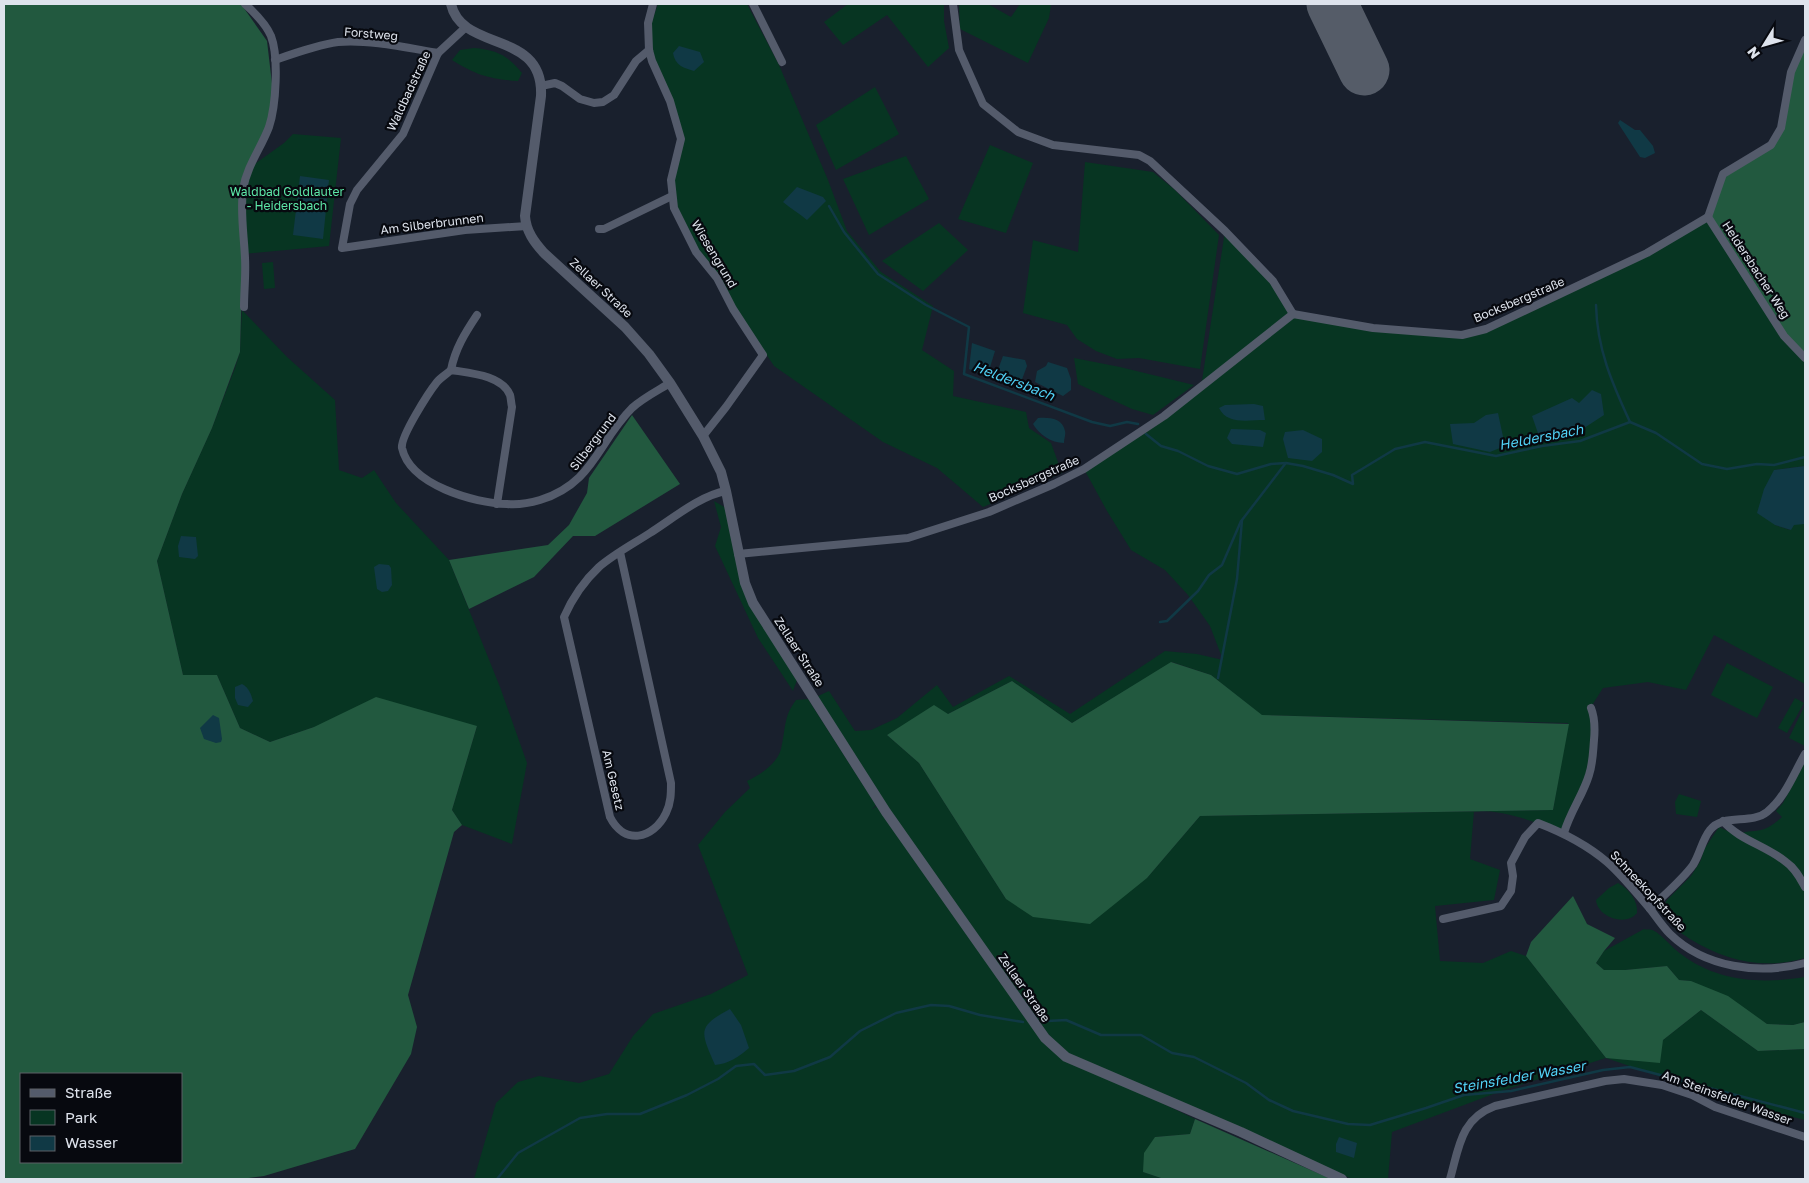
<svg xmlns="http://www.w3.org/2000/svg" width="1809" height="1183" font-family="'Golos Text',sans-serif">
  <rect width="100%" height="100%" fill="#19202d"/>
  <g fill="#073522" fill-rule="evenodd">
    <polygon points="658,4 747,4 779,65 828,180 847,231 881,272 933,306 922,350 954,371 953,396 1026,412 1029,428 1051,443 1062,473 983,507 937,468 883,442 774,366 735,307 698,250 677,207 673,180 684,139 655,60 651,42 651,24"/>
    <polygon points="848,4 944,4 944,21 949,48 928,67 887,15 843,45 824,22"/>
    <polygon points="959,4 988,4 1011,17 1020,4 1048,4 1051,5 1049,18 1028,63 960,29"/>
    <path d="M474,48C497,50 507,55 522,73L518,81C489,79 476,75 452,60L460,50Z"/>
    <polygon points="875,87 899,134 836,170 816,125"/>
    <polygon points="293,134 341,138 329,246 243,254 245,171 284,143"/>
    <polygon points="990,145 1033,163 1006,233 958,219"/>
    <polygon points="906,156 929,199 869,235 843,179"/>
    <polygon points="1085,162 1153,172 1175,190 1219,235 1200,369 1139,358 1117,359 1096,351 1077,339 1067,325 1023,313 1033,240 1078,252"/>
    <path d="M1708,217L1805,358V466L1774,470L1775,525L1790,530L1794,524H1804L1805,519V684L1714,635L1686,690L1648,682L1603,688L1589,710L1593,714V762L1564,833C1535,822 1506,810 1474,811L1470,859L1500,870L1494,900L1435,906L1440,961L1483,963L1511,951L1526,956L1606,1058L1663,1040L1701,1010L1758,1051L1805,1049V1120L1744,1105L1606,1058L1504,1090L1392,1132L1388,1179H1352L1243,1129L1080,1062L1054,1042L884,803L816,697L829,691L855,731L871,730L897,718L937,685L953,707L1009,676L1070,714L1165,651L1197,654L1223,660L1210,626L1188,595L1165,570L1131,550L1107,511L1084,469L1201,387L1225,231L1273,281L1293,314L1373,328L1462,335L1486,329L1581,285ZM1172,662L1211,675L1261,715L1568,723L1553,810L1200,816L1147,878L1006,899L919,763L887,735L948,714L1012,681L1072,723Z"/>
    <polygon points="939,223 968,250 923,291 882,261"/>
    <polygon points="273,262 275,288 264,289 262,263"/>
    <polygon points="242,310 287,357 335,400 339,470 362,478 374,470 396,503 449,560 500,687 527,763 512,844 462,825 452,810 477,726 314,727 270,742 240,728 217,675 183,675 157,561 182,494 212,428 235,368 240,352"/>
    <polygon points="1074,358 1120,367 1194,385 1153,415 1132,409 1078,384"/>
    <polygon points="714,501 726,508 736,560 797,680 793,691 758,638 715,546 721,527"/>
    <polygon points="1727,663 1773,687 1757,718 1711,695"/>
    <polygon points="1795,698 1804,703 1787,733 1778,728"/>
    <path d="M808,699L876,805L871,810L880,804L979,946L1066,1057L1195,1119L1190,1134L1155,1137L1143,1172L1164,1179H474L496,1103L518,1082L539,1076L579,1083L609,1074L633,1036L653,1014L711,994L748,975L698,845L725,812L750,788L747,781C760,775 777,764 781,749C786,729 783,717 796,700Z"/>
    <polygon points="1805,705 1805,746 1789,738"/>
    <path d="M1805,762V958C1764,970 1726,961 1690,939C1677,930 1667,925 1663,908L1667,900L1691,876L1700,862L1705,848L1719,827L1738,836C1744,830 1753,832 1761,830C1769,828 1776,822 1782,817L1776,811L1783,803Z"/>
    <polygon points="1679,794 1701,801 1697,817 1676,814 1675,802"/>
    <path d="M1618,883C1629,889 1638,901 1637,913C1626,927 1597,917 1596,900L1609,888Z"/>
    <path d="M1644,929C1646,930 1649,929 1652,930C1660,932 1673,949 1681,954C1717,982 1762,984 1805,977V1022L1793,1025L1767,1024L1747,1012L1691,981L1679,980L1667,966L1625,970H1604L1596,963L1604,951Z"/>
  </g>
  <g fill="#22593f" fill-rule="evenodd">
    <path d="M4,4H241L267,41L273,92L267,127L245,171L240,352L212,428L182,494L157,561L183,675H217L240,728L270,742L314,727L376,697L477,726L452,810L462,825L454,832L408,995L417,1027L411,1054L355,1149L264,1176L241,1179H4ZM21,1074H181V1162H21Z"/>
    <polygon points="1805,40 1805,358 1784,336 1708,217 1723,174 1771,145 1781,128 1787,93"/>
    <polygon points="632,415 680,484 595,536 573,536 534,577 469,609 449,560 548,545 569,525 587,493 589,478"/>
    <polygon points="1171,662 1211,675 1262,715 1569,724 1553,810 1200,816 1147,878 1090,924 1033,917 1006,899 919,763 887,735 934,705 948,714 1012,681 1072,723"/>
    <polygon points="1573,896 1587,924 1615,938 1604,951 1596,963 1604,970 1625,970 1667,966 1679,980 1691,981 1728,996 1767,1024 1793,1025 1805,1022 1805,1049 1758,1051 1701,1010 1663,1040 1660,1063 1606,1058 1526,956 1531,942"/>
    <polygon points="1195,1119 1331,1179 1164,1179 1143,1172 1144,1153 1155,1137 1190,1134"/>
  </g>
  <g fill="#103945">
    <path d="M679,46L700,52L704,62L694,71C683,68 675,65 673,53Z"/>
    <polygon points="1620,120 1635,130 1640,130 1653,146 1655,153 1645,158 1640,157 1618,123"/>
    <polygon points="300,176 329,180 323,239 293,235"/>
    <path d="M797,187L823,197L826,201L807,220C799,213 791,209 783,202Z"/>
    <polygon points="972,343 995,351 987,377 969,369"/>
    <polygon points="1003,356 1025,360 1027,366 1021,382 1014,386 995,378"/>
    <polygon points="1048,362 1067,368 1071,379 1071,390 1063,396 1035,382 1037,371 1046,366"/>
    <polygon points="1592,390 1601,394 1604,415 1578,432 1540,439 1532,416 1572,398 1579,403"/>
    <path d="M1254,404L1263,406L1265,420C1248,420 1227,425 1219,408L1225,405Z"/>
    <polygon points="1498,413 1505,446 1490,452 1453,444 1450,424 1474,423 1486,415"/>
    <path d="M1038,418C1048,417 1063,418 1065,431C1066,434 1064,439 1064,443C1051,443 1039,434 1033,424Z"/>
    <polygon points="1231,429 1260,430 1266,433 1263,447 1232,444 1227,438"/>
    <polygon points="1303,430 1322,439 1322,452 1312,461 1288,458 1283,439 1285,432"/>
    <polygon points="1805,466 1805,519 1804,524 1794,525 1791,530 1775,525 1757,513 1764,489 1774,470"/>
    <polygon points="181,536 196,537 198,556 195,559 179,557 178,546"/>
    <polygon points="379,564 389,565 391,568 392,585 388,591 382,592 377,589 374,567"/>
    <path d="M242,684C249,688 251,694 253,701L248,707L238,705L235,698V687Z"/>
    <polygon points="213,715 219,718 222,739 221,742 216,743 204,739 200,728"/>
    <path d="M730,1009L741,1025L749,1048C739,1057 728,1064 715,1065C701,1032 696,1027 730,1009Z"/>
    <polygon points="1339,1137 1357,1143 1354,1158 1336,1152 1336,1144"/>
  </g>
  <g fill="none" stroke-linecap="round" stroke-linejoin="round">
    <g stroke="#103945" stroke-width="2.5">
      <polyline points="829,206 844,232 878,274 926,305 969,327 964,374 1092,422 1110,426 1127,422 1138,424"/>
      <path d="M1596,305C1597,349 1612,383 1630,422"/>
      <polyline points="1146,434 1161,446 1178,451 1208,466 1237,474 1271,464 1286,463 1303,466 1333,475 1353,484 1352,475 1395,449 1425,442 1496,456 1542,446 1580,441 1630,422 1656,433 1702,464 1727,469 1757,464 1774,465 1805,457"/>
      <polyline points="1160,622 1167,621 1198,591 1209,575 1222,565 1241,521"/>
      <polyline points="1218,678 1237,579 1242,520 1285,464"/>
      <polyline points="1048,1021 1066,1020 1101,1035 1141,1035 1172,1053 1194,1057 1246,1083 1269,1100 1293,1111 1348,1124 1370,1125 1426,1108 1464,1095 1511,1091 1603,1070 1630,1067 1805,1113"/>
      <polyline points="497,1179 518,1153 580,1118 607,1114 640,1114 687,1095 718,1079 736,1066 754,1064 765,1075 794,1071 830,1057 860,1031 896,1013 931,1005 949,1006 980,1015 1023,1022"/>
    </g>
    <polyline stroke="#555c68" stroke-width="51" points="1332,4 1364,70"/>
    <g stroke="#545b6b" stroke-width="8">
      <polyline points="653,4 648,23 649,50 652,61 670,101 681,139 671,180 674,208 696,252 717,278 733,309 763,355 726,407 703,436"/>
      <polyline points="753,4 782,62"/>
      <polyline points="953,4 959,50 983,104 1018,132 1053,145 1139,155 1150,161 1225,231 1273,281 1293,314"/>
      <polyline points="466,27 438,53 403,134 357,190 350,204 342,248 465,230 527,226"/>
      <path d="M275,60C295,53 317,45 338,42C367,39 408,48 438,53"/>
      <polyline points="541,86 555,83 562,86 580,99 594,103 603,102 614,95 636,61 649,50"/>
      <polyline points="1708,217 1723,174 1771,145 1781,128 1791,72 1805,40"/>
      <polyline points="1708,217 1784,336 1805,358"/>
      <polyline points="599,229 604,229 672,196"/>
      <path d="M244,307C244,291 246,274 245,258C244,235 240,212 243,189C247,166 261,148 269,127C276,106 279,57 271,36C266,24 255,13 245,4"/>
      <path d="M451,370C455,349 465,333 477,315"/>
      <path d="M497,504L512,407C511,403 511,398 510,395C502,375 469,373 451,370C447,374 441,377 437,382C429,392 400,437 402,448C410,485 474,503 507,504C518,505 530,503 540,500C594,483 597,443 632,408C643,398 657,391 670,383"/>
      <path d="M620,552L671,783C671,793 671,803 666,813C653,840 624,845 610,817L564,617C572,599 585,580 599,567C614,554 633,544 650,533C672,519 701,495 726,491"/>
      <polyline points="738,554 908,538 989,512 1054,484 1084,469 1164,416 1293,314 1373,328 1462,335 1486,329 1647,253 1708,217"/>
      <path d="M1723,821C1739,840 1767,846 1786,862C1795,868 1800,878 1805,887"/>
      <path d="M1564,833C1570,812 1583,795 1589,775C1593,763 1593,752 1594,740C1595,729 1595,718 1591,708"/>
      <path d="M1650,909C1663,896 1683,879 1693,865C1700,854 1702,840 1710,830C1723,813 1751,825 1767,812C1785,798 1794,773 1805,754"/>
      <path d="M1443,919L1501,906L1511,891L1513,876L1511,863L1525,837L1538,823C1564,833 1586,844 1607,862C1623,876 1637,894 1651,910C1657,918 1663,927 1670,934C1705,968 1759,975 1805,963"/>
      <path d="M1450,1179C1459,1148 1460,1119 1495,1106L1605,1081L1624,1079L1662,1085L1692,1095L1715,1107L1805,1137"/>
    </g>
    <path stroke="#545b6b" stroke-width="10" d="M451,4C462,53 544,29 541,96L525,216C526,231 534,242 544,253L625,327L649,354L670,383L703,436L721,472L726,491L745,583L753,603L886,812L1045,1038L1066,1057L1241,1132L1342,1179"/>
  </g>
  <g text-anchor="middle" stroke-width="4.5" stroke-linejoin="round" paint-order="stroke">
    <g font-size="12" fill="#dee3ec" stroke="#07090f">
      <text transform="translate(371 34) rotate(5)" y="4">Forstweg</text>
      <text transform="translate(409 91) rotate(-65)" y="4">Waldbadstraße</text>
      <text transform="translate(432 224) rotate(-7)" y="4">Am Silberbrunnen</text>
      <text transform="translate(714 254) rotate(59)" y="4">Wiesengrund</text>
      <text transform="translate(1756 270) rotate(57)" y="4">Heldersbacher Weg</text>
      <text transform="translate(601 288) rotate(43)" y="4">Zellaer Straße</text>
      <text transform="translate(1519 300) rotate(-23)" y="4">Bocksbergstraße</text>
      <text transform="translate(593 442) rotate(-53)" y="4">Silbergrund</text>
      <text transform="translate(1034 479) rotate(-24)" y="4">Bocksbergstraße</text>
      <text transform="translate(799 652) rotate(57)" y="4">Zellaer Straße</text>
      <text transform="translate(613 780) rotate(77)" y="4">Am Gesetz</text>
      <text transform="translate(1648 891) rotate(47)" y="4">Schneekopfstraße</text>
      <text transform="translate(1024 988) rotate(55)" y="4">Zellaer Straße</text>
      <text transform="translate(1727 1098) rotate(20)" y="4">Am Steinsfelder Wasser</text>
    </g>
    <g font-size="12" fill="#5de7a7" stroke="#07090f">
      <text x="287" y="196">Waldbad Goldlauter<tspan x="287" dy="14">- Heidersbach</tspan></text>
    </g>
    <g font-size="14" font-style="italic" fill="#51d1f5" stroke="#07090f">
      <text transform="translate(1014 381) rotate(21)" y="5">Heldersbach</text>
      <text transform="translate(1541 437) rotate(-11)" y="5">Heldersbach</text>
      <text transform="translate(1519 1077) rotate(-10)" y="5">Steinsfelder Wasser</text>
    </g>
  </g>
  <rect width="1809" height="1183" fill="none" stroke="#dee3ec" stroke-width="10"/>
  <rect x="20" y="1073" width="162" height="90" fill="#07090f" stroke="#5d6067"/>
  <rect x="30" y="1089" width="25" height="8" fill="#545b6b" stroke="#5d6067"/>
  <text x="65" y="1098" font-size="15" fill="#dee3ec">Straße</text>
  <rect x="30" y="1110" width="25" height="15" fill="#073522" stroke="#5d6067"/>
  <text x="65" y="1123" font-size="15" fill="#dee3ec">Park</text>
  <rect x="30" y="1136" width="25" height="15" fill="#103945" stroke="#5d6067"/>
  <text x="65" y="1148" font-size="15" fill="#dee3ec">Wasser</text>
  <g transform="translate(1764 45) rotate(233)" stroke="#07090f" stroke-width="4" paint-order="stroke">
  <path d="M0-4L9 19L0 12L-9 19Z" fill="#dee3ec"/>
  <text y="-8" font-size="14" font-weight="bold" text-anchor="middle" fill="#dee3ec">N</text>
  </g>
</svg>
